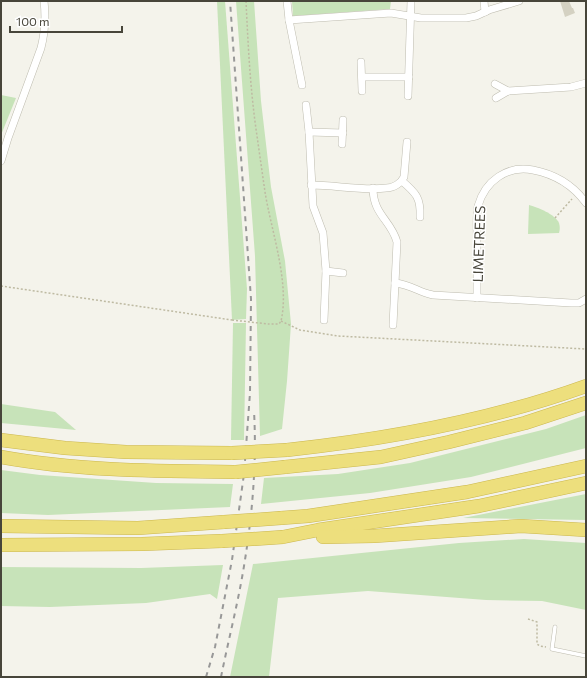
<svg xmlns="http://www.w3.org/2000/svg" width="587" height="678" font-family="Commissioner,sans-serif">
  <rect width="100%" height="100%" fill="#f4f3eb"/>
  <g fill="#c7e3b9">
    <polygon points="217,1 225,1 247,289 246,319 232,320"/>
    <polygon points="236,1 254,1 261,101 271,187 285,261 291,324 287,381 282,429 260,436 255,256"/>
    <polygon points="292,1 391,1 390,9 293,16"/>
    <polygon points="1,95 16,98 1,135"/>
    <path d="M529,205C537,207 555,214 559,223C560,226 560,230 559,233L528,234Z"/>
    <polygon points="233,323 246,323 244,440 231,440"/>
    <polygon points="1,404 55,412 76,430 1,423"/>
    <polygon points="586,415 586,448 471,477 370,493 261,504 264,478 338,474 410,463 546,429"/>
    <polygon points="1,470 40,475 156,483 233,484 230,507 48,515 1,513"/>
    <polygon points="586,494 586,520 463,518"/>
    <polygon points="524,539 586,543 586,610 542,601 486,600 368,591 278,598 269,677 230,677 253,564 459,543"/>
    <polygon points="223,565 217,599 210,594 146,603 50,607 1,606 1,567 141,568"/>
  </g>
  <polygon fill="#d4d1c2" points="560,1 569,1 572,8 573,8 575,13 565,17"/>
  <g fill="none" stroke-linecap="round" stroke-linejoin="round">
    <defs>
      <polyline id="lane" points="555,627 552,649 586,656"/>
      <g id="street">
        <polyline points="287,1 289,20 302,85"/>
        <polyline points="484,1 485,12"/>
        <polyline points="289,20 391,13 421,18 466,18 476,16 489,10 519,1"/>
        <polyline points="361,62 362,91"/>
        <polyline points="362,77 409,77"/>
        <polyline points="495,84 508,91"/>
        <polyline points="408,96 411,1"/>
        <polyline points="496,98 508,91 571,87 586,83"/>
        <polyline points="306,105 309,132 313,206 323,233 326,271 324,320"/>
        <polyline points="309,132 343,133"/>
        <polyline points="342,144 343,120"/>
        <path d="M1,161L8,138L41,48C45,32 46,18 44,1"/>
        <path d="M402,181C416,193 421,198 420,217"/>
        <path d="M311,185C335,185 364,191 386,188C394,188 401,183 404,177L407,142"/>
        <path d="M373,188C373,215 391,220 397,242L393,325"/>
        <polyline points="326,271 343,273"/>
        <path d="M395,283C412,285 418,292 433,295L571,303H579L586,299"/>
        <path d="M477,298C477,278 477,257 477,237C477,227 476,216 478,206C485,181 507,165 533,170C554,174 573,185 586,203"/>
      </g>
      <g id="highway">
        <polyline points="1,440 65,448 126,452 232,453"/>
        <path d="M287,450C389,439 489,421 586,386"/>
        <path d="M1,457C78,471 157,471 236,472"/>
        <polyline points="285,467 381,457 449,442 525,423 586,403"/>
        <polyline points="281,518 308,516 467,492 586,466"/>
        <polyline points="1,526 138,528 224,522"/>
        <polyline points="283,537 318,530 479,506 586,483"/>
        <polyline points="323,537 374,536 521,526 586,530"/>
        <polyline points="1,545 142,544 222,541"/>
      </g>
    </defs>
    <use href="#lane" stroke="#bebcaf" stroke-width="4.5"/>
    <use href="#street" stroke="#bebcaf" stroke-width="8"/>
    <use href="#highway" stroke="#cbb74e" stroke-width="14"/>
    <g stroke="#bebaa2" stroke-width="1.5" stroke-dasharray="2 2" stroke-linecap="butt">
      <path d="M246,1C248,43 250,86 256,129C259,150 262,171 265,192C271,230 290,283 281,321L279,324H268"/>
      <polyline points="555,218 572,199"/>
      <polyline points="1,286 232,320"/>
      <polyline points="281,321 300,330 338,336 586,349"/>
      <polyline points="528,619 537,622 537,644 540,646 546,647"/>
      <polyline points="358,677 422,677"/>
    </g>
    <use href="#lane" stroke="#fff" stroke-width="3.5"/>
    <use href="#street" stroke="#fff" stroke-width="7"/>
    <use href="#highway" stroke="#eddf7d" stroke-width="13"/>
    <g stroke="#989898" stroke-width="2" stroke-dasharray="5 5" stroke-linecap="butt">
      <polyline points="206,677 215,647 232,560 244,474 250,393 251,299 230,1"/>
      <path d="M221,677C228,642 237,607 243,572C252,519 257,465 254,411"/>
    </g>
    <defs>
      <g id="highway-bridge">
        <polyline points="232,453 287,450"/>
        <polyline points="236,472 285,467"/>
        <polyline points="224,522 281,518"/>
        <polyline points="222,541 283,537"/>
      </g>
    </defs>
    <use href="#highway-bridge" stroke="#cbb74e" stroke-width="14" stroke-linecap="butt"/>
    <polyline stroke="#bebaa2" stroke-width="1.5" stroke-dasharray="2 2" stroke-linecap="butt" points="232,320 268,324"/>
    <use href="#highway-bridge" stroke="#eddf7d" stroke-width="13"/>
  </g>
  <g text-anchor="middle" stroke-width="3" stroke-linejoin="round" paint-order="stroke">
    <g font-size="14" fill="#47453a" stroke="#fff">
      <text transform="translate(479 244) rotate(-88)" y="5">LIMETREES</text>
    </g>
  </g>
  <rect width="587" height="678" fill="none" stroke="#47453a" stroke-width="4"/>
  <path d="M10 26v6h112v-6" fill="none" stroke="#47453a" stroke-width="2"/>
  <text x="16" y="26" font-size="12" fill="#47453a" stroke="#ffffff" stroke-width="3" paint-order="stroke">100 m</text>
</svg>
